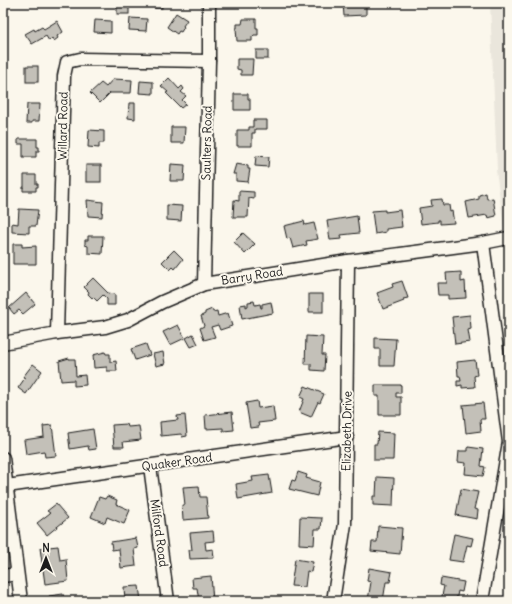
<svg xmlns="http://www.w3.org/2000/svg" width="512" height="604" font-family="Delius,sans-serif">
  <rect width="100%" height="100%" fill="#fbf7ec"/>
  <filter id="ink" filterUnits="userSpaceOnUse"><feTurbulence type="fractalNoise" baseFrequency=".025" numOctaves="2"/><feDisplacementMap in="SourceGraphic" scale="8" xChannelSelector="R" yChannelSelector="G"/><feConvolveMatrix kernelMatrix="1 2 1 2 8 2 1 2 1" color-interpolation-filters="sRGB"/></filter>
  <g filter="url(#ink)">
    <polygon fill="#eae6dc" points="490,3 509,3 509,250 507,250 496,170 497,170"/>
    <g fill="#c3c0b8" stroke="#1c1c1c">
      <rect x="117" y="3" width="12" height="11"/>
      <rect x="155" y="3" width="7" height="5"/>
      <rect x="239" y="3" width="14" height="2"/>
      <polygon points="343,3 366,3 366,15 344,16"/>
      <polygon points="176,13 187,20 183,26 184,27 181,32 179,31 177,34 167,27"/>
      <polygon points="130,18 147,19 146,31 129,30"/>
      <polygon points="243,19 256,19 256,28 258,28 258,35 254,35 252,37 252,41 237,41 236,28 237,28 237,24 242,24"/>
      <polygon points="95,20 111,21 111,33 94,32"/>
      <polygon points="57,21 63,32 57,36 58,38 54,41 52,38 49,41 46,36 32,44 25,34 34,29 35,31 42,27 44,29"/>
      <rect x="256" y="50" width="12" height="9"/>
      <polygon points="237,59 253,59 252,75 241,75 241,70 237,69"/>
      <rect x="26" y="66" width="12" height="16"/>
      <polygon points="169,78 179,89 182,86 184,89 181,92 186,96 182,100 186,104 181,108 166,93 168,92 161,86"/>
      <polygon points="113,79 132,80 131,93 110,93 100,103 90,93 101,83 106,87"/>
      <polygon points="140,81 153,82 153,94 139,93"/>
      <polygon points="234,94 248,94 248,99 250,99 250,110 234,110"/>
      <polygon points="129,103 135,103 135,119 128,118"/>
      <polygon points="27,104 40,104 39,121 32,121 32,123 26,123"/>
      <polygon points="253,120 267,120 267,129 255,129 255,133 252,133 252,146 237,146 237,130 249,130 249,127 253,127"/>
      <polygon points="171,127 185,127 184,143 171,143"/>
      <polygon points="89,130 104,131 104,143 99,143 99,148 88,147"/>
      <polygon points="18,139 37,139 37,147 39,147 39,151 36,151 36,157 23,157 23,144 18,144"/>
      <polygon points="256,156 269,157 268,167 255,166"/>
      <polygon points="171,164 185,165 184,181 170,181"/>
      <polygon points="236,164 248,166 248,169 250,169 248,182 236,181 236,174 233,174"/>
      <rect x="86" y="165" width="15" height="17"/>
      <polygon points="24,175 36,175 36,184 38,184 38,187 36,187 36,191 23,191 23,187 24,187"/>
      <polygon points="239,191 254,192 254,199 249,198 248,217 233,217 234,200 239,201"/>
      <polygon points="486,193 487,199 493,198 496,216 488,218 487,215 469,218 466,202 479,199 479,195"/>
      <polygon points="442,199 443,205 449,205 450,212 452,211 454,223 440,224 440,220 438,220 438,222 421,224 419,208 432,206 431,200"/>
      <polygon points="87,200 103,202 102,217 88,216"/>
      <polygon points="167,205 182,206 181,221 167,220"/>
      <polygon points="19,209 38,210 36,226 29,226 29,233 12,232 12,223 18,224"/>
      <polygon points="385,210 385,212 400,210 402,227 386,229 386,232 375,234 372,211"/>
      <polygon points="357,216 359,233 341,235 342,239 330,240 327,221"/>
      <polygon points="304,221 305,225 314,223 318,239 306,241 307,245 293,248 290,238 287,239 284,226"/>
      <polygon points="243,233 255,244 245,254 234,242"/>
      <polygon points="88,236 103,236 102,254 88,253 88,246 85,245 85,240 88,240"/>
      <polygon points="13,244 22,244 22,247 36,246 36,264 13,264"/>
      <polygon points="174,250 183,259 175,269 173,267 170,270 162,262"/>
      <polygon points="461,272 461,282 465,281 466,298 448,299 448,295 438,295 437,283 447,283 446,273"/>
      <polygon points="93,278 108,293 115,294 115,305 107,305 107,299 103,295 97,301 93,297 92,298 88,294 89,292 84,287"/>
      <polygon points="402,281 408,298 403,299 404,301 383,309 377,293 393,287 392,284"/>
      <polygon points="26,293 35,304 23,314 19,310 14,314 9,308"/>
      <rect x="309" y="294" width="14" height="18"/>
      <polygon points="254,301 255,305 260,304 261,308 262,308 262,304 271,302 273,313 242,319 240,305 246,304 246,307 248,306 248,302"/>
      <polygon points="212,309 213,312 217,311 218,316 228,313 232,326 220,330 218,325 211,327 215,337 204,340 200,328 204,326 201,316 205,314 205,312"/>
      <polygon points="470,315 471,329 468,330 470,342 455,344 452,317"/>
      <polygon points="178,325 185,338 170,345 163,332"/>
      <polygon points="193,334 198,344 191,347 186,338"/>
      <polygon points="306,336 323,337 322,355 325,355 324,371 311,370 311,364 305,364"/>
      <polygon points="375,338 396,339 394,366 380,366 380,349 375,349"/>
      <polygon points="146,344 150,355 135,360 131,349"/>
      <polygon points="105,352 106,354 110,354 110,362 116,361 117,371 107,371 107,367 94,368 93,355"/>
      <polygon points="163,352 165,364 156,366 153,354"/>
      <polygon points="69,358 69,359 75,359 76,376 85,375 86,385 74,386 74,380 61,381 59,361"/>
      <polygon points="475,360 477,375 474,376 475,387 462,388 462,385 457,386 457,381 461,381 460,376 458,376 457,362"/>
      <polygon points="33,364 42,371 26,394 18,388 25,378 23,377"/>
      <polygon points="375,385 401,385 401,393 396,393 396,397 401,397 401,415 379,415 379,396 375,396"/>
      <polygon points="305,386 324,394 320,403 318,402 311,417 299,412 304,399 300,397"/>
      <polygon points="257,401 258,408 273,406 275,421 258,423 259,427 250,428 246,403"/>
      <polygon points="483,403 485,419 480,419 481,431 466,433 463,405"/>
      <polygon points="232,412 234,430 223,431 223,428 206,429 205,415"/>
      <polygon points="185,415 187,436 182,437 181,434 161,436 160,422 178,420 177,416"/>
      <polygon points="127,424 128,427 139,426 141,440 123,442 124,447 114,447 112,425"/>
      <polygon points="52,425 56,456 45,457 44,451 26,454 24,440 44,437 43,426"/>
      <polygon points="93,429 96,449 89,450 88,446 70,449 68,433"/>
      <polygon points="378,432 394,433 393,460 374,460 374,444 377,444"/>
      <polygon points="468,447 483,449 481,466 485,467 483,476 465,474 466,463 458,462 459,451 468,451"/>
      <polygon points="298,472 307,475 306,478 320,482 317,496 289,489 292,480 295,481"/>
      <polygon points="269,475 272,493 238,499 236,484 253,481 252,477"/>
      <polygon points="377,477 394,478 393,506 373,505 373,496 376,496"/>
      <polygon points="199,486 200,497 206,497 208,518 183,520 182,505 185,505 183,487"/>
      <polygon points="461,489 478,492 474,509 478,510 477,519 456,515"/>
      <polygon points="107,496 117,500 116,504 130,510 124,524 107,517 105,523 91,517 99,497 105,499"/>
      <polygon points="56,504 68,518 47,535 37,523 50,513 47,511"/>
      <polygon points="300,517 322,518 321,529 315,529 314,545 299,544"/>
      <polygon points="378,526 402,528 400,554 371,551 372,542 377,542"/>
      <polygon points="213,531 214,541 205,542 206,550 213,549 214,558 190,559 189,550 192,550 190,533"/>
      <polygon points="454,534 473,538 471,546 467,545 463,562 449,560"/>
      <polygon points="136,538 138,548 134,549 136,566 121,568 119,549 112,550 111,542"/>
      <polygon points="58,546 60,560 66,559 68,581 45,584 40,548"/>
      <polygon points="295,559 313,562 311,572 307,571 305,587 291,586"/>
      <polygon points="369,568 392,572 390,582 386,582 383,601 368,600 371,582 367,581"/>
      <polygon points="211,576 213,601 199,601 197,588 193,588 192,578"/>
      <polygon points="441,578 464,582 462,592 458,591 456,601 441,601 444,586 440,585"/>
      <polygon points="139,586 141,601 125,601 124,587"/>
      <polygon points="63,594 64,601 50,601 49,596"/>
    </g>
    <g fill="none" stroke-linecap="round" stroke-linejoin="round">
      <defs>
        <g id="minor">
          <polyline points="204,284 209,61 209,3"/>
          <polyline points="57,333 64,76 67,62 80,59 209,61"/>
          <polyline points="3,343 57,333 105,327 128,320 162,302 204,284 348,261 483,243 508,238"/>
          <polyline points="3,458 21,601"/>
          <polyline points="150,466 168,601"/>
          <polyline points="7,486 347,437"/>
          <polyline points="3,576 17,574"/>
          <polyline points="333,601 345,524 348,261"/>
          <polyline points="482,601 509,442 483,243"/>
        </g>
      </defs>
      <use href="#minor" stroke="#1c1c1c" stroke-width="15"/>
      <use href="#minor" stroke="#fbf7ec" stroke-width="12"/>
    </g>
  </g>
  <g text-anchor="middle" stroke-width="4" stroke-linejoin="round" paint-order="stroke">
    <g font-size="12" fill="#1c1c1c" stroke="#fbf7ec">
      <text transform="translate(63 126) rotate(-89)" y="4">Willard Road</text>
      <text transform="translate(207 143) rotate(-89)" y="4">Saulters Road</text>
      <text transform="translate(252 276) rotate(-9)" y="4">Barry Road</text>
      <text transform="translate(347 431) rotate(-89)" y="4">Elizabeth Drive</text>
      <text transform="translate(177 462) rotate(-8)" y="4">Quaker Road</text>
      <text transform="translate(159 533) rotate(82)" y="4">Milford Road</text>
    </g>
  </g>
  <rect width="512" height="604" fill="none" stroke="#fbf7ec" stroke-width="16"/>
  <rect x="8" y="8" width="496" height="588" fill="none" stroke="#1c1c1c" stroke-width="1.5" filter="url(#ink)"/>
  <g transform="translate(46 558)" stroke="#fbf7ec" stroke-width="3" paint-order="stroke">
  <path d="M0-3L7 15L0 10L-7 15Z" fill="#1c1c1c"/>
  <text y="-6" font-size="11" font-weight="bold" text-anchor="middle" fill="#1c1c1c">N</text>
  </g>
</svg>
